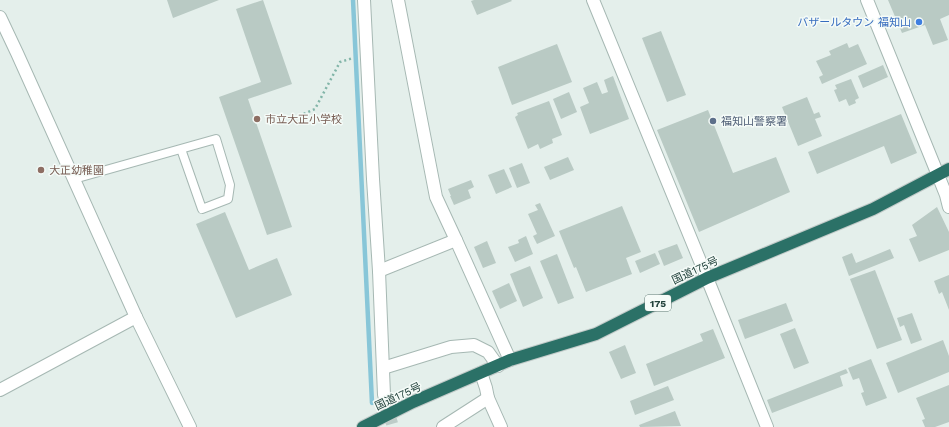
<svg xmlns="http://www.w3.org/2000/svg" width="949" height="427" font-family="'Work Sans','Noto Sans JP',sans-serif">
  <rect width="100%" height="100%" fill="#e4efeb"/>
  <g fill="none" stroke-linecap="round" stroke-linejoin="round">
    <polyline stroke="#88c6d8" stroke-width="4.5" points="353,0 372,403"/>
  </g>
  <g fill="#b9cac4">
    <polygon points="167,0 219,0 173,18"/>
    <polygon points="263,0 292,84 248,99 292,227 267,235 219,97 261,82 236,9"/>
    <polygon points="474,0 511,0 512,1 477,15 471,1"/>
    <polygon points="888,0 949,0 949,15 940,19 948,40 933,45 925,25 902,33"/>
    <polygon points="661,31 686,95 667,102 642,38"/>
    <polygon points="847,43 849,48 858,44 867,64 822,84 819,77 823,75 816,61 831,55 829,51"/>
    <polygon points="557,44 572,82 512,105 498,67"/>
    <polygon points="883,65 888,77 863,88 858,76"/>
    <polygon points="613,76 629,119 590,134 580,107 589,103 583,88 597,82 602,94 608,92 604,80"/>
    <polygon points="851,79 859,98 855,100 856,103 849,106 846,99 839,102 834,90 837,89 835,85"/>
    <polygon points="569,92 577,112 561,119 553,99"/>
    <polygon points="807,97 814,114 819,112 821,117 815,119 822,136 798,146 782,107"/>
    <polygon points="549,101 562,135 552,139 553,143 540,149 538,144 528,149 515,117 518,115 517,113"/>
    <polygon points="708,110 733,173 776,157 790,192 699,232 657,130"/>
    <polygon points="901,114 917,153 891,164 884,146 817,174 808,152"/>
    <polygon points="568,157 574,170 550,180 544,167"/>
    <polygon points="522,163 530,183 517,188 509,168"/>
    <polygon points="504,169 512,187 496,194 488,175"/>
    <polygon points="471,180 474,187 468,190 471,198 454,205 450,196 451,196 448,189"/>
    <polygon points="540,203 555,236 537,244 533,236 537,234 528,214 538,210 535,205"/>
    <polygon points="622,206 641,252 626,258 632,274 586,292 576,267 574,268 559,231"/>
    <polygon points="937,207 949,232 949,250 919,262 909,239 917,236 912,225"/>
    <polygon points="225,212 249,270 277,258 292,295 236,318 196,224"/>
    <polygon points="526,236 533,254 515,262 508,247 519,243 518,240"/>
    <polygon points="487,241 496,263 483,268 474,247"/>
    <polygon points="677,244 683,258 664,266 658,251"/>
    <polygon points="890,249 894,258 849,276 842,257 852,253 856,263"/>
    <polygon points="655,253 660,264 640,273 635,261"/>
    <polygon points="557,254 574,298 558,304 540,261"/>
    <polygon points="530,266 543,298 523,307 510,274"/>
    <polygon points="875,270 902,340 877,349 850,279"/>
    <polygon points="949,275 949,310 942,292 939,294 934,281"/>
    <polygon points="509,283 517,301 500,309 492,291"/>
    <polygon points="786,303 793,321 745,339 738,320"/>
    <polygon points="912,313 922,340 911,344 904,325 900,327 897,318"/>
    <polygon points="795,328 809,363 794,369 780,334"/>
    <polygon points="713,329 725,358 654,386 646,364 703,341 700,334"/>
    <polygon points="943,340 949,356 949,372 898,393 886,363"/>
    <polygon points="625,345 636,373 621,379 609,352"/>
    <polygon points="871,359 887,398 866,406 861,393 864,392 859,378 853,380 848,368"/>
    <polygon points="846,369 848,373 840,376 843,386 772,413 767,400"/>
    <polygon points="949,385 949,422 935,427 925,427 922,420 925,419 916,398"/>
    <polygon points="668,386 674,400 635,415 630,401"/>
    <polygon points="675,411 681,426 640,427 639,425"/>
  </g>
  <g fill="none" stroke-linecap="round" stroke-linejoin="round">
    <polyline stroke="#bdccc8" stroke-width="12" stroke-dasharray="12 6" stroke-linecap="butt" points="384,395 393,427"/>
    <defs>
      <polyline id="lane" points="74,179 216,139 230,185 228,199 202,209 181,149"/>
      <g id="street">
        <polyline points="364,0 373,179 379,271 384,395"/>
        <polyline points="398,0 436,197 456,240"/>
        <polyline points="593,0 707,278 767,427"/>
        <polyline points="867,0 938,175 946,195 949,207"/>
        <polyline points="0,17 17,53 136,317 190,427"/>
        <polyline points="379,271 456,240 510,360"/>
        <polyline points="383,368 451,347 474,345 488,352 498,366"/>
        <polyline points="481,373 486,388 488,398 501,427"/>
        <polyline points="0,390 136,317"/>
        <polyline points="443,427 488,398"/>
      </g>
      <polyline id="highway" points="363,427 413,402 510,360 596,334 707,278 873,209 949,169"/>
    </defs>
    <use href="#lane" stroke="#a6b8b3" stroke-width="10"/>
    <use href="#street" stroke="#a6b8b3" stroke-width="14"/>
    <use href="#highway" stroke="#c1cac8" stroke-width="14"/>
    <polyline stroke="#82b5a8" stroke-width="2.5" stroke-dasharray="2 3" stroke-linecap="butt" points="290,120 315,109 340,62 353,58"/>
    <use href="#lane" stroke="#fff" stroke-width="8"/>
    <use href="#street" stroke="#fff" stroke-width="12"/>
    <use href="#highway" stroke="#2b7167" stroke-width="12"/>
  </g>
  <circle fill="#3f7fe0" stroke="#f5fbf8" stroke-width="1.5" cx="919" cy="22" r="4"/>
  <g fill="#8d6e63" stroke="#f5fbf8" stroke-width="1.5">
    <circle cx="257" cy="119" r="4"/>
    <circle cx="41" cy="170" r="4"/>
  </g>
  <circle fill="#5c6f8a" stroke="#f5fbf8" stroke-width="1.5" cx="713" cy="121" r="4"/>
  <g text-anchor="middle" stroke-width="3" stroke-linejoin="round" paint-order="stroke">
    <rect fill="#f5fbf8" stroke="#617a74" stroke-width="1" x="645" y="295" width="26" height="16" rx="3"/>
    <g font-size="10" font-weight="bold" fill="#22423c">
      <text x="658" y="307">175</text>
    </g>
    <g font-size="11" fill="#366cbe" stroke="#f5fbf8" text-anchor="end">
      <text x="911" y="26">バザールタウン 福知山</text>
    </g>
    <g font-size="11" fill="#785e54" stroke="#f5fbf8" text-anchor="start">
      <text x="265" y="123">市立大正小学校</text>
      <text x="49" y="174">大正幼稚園</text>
    </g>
    <g font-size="11" fill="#4e5e75" stroke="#f5fbf8" text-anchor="start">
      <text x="721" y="125">福知山警察署</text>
    </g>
    <g font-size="11" fill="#22423c" stroke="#f5fbf8">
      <text transform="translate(695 270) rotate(-25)" y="4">国道175号</text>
      <text transform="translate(398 396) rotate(-25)" y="4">国道175号</text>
    </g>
  </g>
</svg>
